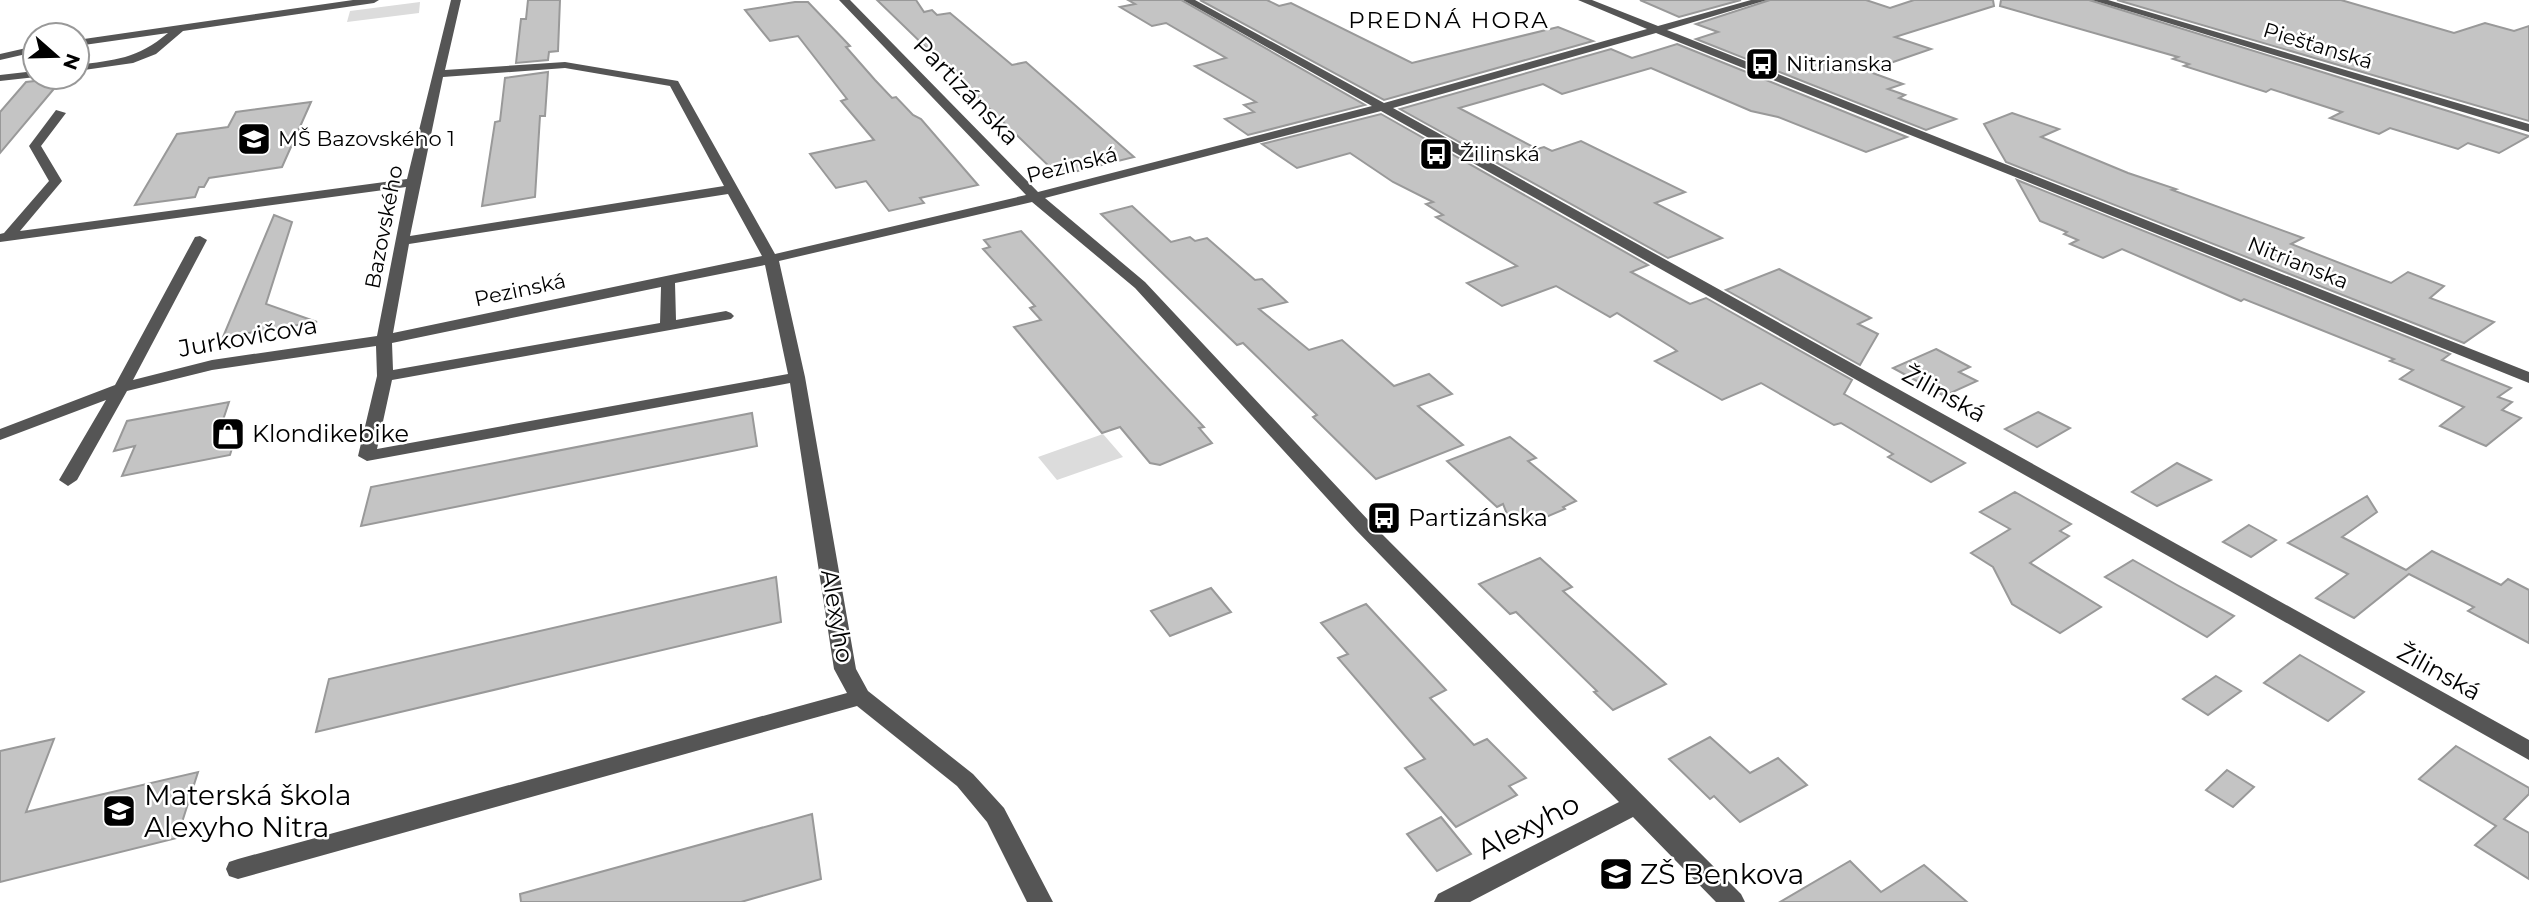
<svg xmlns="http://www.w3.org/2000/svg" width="2529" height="902" font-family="Montserrat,sans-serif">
  <rect width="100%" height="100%" fill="#fff"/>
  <g fill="#dcdcdc">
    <polygon points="420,2 419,13 347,22 350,11"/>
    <polygon points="1103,434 1123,457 1057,480 1038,457"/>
  </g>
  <g fill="#c4c4c4" stroke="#999" stroke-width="2">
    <polygon points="528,0 560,0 558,51 549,52 548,60 516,63 521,19 526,19"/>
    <polygon points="877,0 916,0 924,12 932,10 937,15 950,13 1012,65 1026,62 1134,157 1070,173 1067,171 1056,173"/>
    <polygon points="1128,0 1181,0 1365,105 1248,135 1225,119 1254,112 1244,105 1256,102 1195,66 1226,58 1166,23 1152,26 1120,7 1135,4"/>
    <polygon points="1200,0 1267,0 1279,6 1291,3 1412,63 1558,27 1593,41 1384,100"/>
    <polygon points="1640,0 1741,0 1679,17"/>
    <polygon points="1770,0 1866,0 1890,8 1914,0 1993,0 1994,6 1895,37 1931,49 1867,71 1903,84 1888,89 1905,95 1899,98 1956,119 1926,130 1696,39 1718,32 1696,24"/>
    <polygon points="2001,0 2089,0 2529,136 2499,153 2468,143 2458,149 2390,128 2379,134 2330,118 2342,112 2271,89 2266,92 2184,66 2189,64 2173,59 2178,57 2000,6"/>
    <polygon points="2117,0 2341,0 2454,33 2485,23 2514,31 2529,26 2529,121"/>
    <polygon points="795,2 808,2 850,46 846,47 875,80 892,98 896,97 913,115 921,119 978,185 920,198 924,203 889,211 866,181 836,188 810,154 874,140 841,101 847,99 798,36 770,41 745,10"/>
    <polygon points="1677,44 1907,137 1866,152 1778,117 1751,111 1651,68 1562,94 1543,84 1459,108 1537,149 1544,147 1552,151 1581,141 1685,192 1655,203 1722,238 1668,258 1400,109 1611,49 1632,58"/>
    <polygon points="548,72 545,116 540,116 535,197 482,206 495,122 500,121 505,78"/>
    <polygon points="63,78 0,153 0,112 26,82"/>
    <polygon points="311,102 282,167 209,178 204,187 199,187 195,197 135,205 177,134 228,127 236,112"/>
    <polygon points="2012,113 2059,129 2041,137 2128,173 2176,189 2172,190 2303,238 2291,244 2391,283 2408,272 2444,286 2430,298 2494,322 2464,343 2006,162 1984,124"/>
    <polygon points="1381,114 1648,265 1631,272 1690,304 1706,298 1852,380 1844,394 1965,463 1931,482 1888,457 1893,454 1841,423 1834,425 1761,383 1722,400 1655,361 1677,351 1673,348 1617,313 1610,317 1556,286 1502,306 1467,283 1517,266 1436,217 1443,215 1426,204 1433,202 1393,182 1350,153 1297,168 1262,144"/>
    <polygon points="2017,180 2450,354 2442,360 2511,388 2498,397 2512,402 2502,410 2521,418 2486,446 2440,426 2464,407 2400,379 2413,370 2390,361 2394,359 2244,299 2241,301 2122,249 2103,258 2070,244 2078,240 2064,234 2067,232 2040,221"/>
    <polygon points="1132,206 1171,242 1190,237 1195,241 1207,238 1255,280 1262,279 1287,302 1259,309 1309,350 1342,340 1394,386 1429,374 1452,394 1418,406 1463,445 1376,479 1313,417 1317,415 1243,343 1237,345 1101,214"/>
    <polygon points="274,215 292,222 266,304 317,322 223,337"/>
    <polygon points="1021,231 1204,427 1199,428 1212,443 1160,465 1150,463 1120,427 1102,433 1014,327 1041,320 1030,308 1035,306 983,249 990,247 984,240"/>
    <polygon points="1779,269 1871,318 1858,324 1878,334 1860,365 1726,290"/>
    <polygon points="1936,349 1970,367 1959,372 1977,381 1944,396 1893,368"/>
    <polygon points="229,402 220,429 239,425 230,455 122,476 135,446 114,451 127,421"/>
    <polygon points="2038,412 2070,428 2037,447 2005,429"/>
    <polygon points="752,413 757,446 361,526 371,487"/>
    <polygon points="1510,437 1536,458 1528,461 1576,501 1563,507 1565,509 1532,523 1509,519 1503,504 1497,507 1447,461"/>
    <polygon points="2177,463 2211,480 2157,506 2132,492"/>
    <polygon points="2015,492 2071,524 2060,531 2069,536 2030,563 2101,607 2060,633 2012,604 1993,567 1971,553 2010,529 1980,512"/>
    <polygon points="2367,496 2377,512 2342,537 2406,570 2432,551 2501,585 2508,579 2529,590 2529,643 2468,611 2474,607 2409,574 2354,618 2316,598 2348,574 2288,543"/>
    <polygon points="2249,525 2276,540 2251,557 2223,542"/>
    <polygon points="1540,558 1572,587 1563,591 1666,684 1613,710 1594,692 1597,691 1516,612 1510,614 1479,584"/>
    <polygon points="2133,560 2177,585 2234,616 2207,637 2105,577"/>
    <polygon points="776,577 781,622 316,732 329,679"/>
    <polygon points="1211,588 1231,612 1170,636 1151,611"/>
    <polygon points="1366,604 1446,690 1430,698 1474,745 1487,739 1526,778 1509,786 1517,795 1456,827 1405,768 1425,759 1338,658 1348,654 1321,623"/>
    <polygon points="2300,655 2364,692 2328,721 2264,683"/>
    <polygon points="2216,676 2241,691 2208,715 2183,699"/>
    <polygon points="1710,737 1750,773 1778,758 1807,785 1740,822 1714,796 1710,799 1669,759"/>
    <polygon points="54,739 26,812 198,772 177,838 0,882 0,751"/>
    <polygon points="2456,746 2529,788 2529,794 2504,819 2529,833 2529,879 2475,845 2496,826 2419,779"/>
    <polygon points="2227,770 2254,787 2233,807 2206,790"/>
    <polygon points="812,814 821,879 741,902 521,902 520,894"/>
    <polygon points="1441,817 1471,854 1437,871 1407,834"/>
    <polygon points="1850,861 1881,892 1924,865 1967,902 1780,902"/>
  </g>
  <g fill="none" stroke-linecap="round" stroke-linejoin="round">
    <g fill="#555" fill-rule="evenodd">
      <path d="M353,0H379L374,3L183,31L156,54L133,63L77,71V65C115,60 137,59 168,33L77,46V40Z"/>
      <path d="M451,0H461L445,70L565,62L678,81L775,254L1026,195L839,0H850L1038,192L1372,106L1183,0H1195L1384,103L1647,29L1578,0H1592L1658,26L1751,0H1767L1667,30L2529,372V383L1656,33L1393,108L2529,740V760L1381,111L1045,198L1145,282L1370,522L1741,894L1745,902H1716L1633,817L1470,902H1434L1438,894L1619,802L1356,530L1135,288L1032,202L779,261L805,377L856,669L868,691L973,774L1004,808L1053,902H1027L987,822L957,786L857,706L238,879L229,876L226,869L229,862L238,859L847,693L834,669L790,383L367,461L358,456L377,376L376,346L212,370L127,391L77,480L68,486L59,480L106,400L0,440V429L115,385L195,237L200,236L207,240L133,380L212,360L377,336L406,187L0,242V234L4,233L49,181L29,146L56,110L66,113L41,146L62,181L20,231L407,179ZM565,68L670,86L724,186L410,236L443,77ZM728,194L762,256L393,333L409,244ZM765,265L788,374L377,449L392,380L731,319L734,316L731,313L726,311L676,320L675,283ZM661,287L660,323L393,370L392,343Z"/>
      <polygon points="2092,0 2108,0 2529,124 2529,132"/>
      <polygon points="35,46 35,52 0,60 0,54"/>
      <polygon points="35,71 36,77 0,81 0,75"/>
    </g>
  </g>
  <defs>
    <symbol id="bus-square" viewBox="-11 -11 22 22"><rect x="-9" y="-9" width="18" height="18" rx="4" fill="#000" stroke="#fff"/><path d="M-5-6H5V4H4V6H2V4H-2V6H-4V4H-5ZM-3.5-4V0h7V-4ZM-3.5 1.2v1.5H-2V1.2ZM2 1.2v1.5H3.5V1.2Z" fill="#fff"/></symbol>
    <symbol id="school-square" viewBox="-11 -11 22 22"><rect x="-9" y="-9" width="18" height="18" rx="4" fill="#000" stroke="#fff"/><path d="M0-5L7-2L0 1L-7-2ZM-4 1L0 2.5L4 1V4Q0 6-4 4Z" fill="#fff"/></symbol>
    <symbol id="shop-square" viewBox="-11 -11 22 22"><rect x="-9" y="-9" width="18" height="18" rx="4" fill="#000" stroke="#fff"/><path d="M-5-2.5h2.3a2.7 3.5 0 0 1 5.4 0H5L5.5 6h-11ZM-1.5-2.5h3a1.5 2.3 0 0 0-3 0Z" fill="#fff"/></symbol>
  </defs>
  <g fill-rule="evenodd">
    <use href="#bus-square" x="1743" y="45" width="38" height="38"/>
    <use href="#school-square" x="235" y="120" width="38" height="38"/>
    <use href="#bus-square" x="1417" y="135" width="38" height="38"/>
    <use href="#shop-square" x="209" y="415" width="38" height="38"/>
    <use href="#bus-square" x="1365" y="499" width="38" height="38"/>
    <use href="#school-square" x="100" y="792" width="38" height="38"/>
    <use href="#school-square" x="1597" y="855" width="38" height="38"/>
  </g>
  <g text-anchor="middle" stroke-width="5" stroke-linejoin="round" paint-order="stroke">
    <g font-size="21" fill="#000" stroke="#fff">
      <text transform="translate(2318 46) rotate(17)" y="7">Piešťanská</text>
      <text transform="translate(1072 165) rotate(-14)" y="7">Pezinská</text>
      <text transform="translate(384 227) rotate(-79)" y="7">Bazovského</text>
      <text transform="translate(2298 263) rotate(22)" y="7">Nitrianska</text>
      <text transform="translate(520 290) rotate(-12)" y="7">Pezinská</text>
    </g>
    <g font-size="21" fill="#000" stroke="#fff" text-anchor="start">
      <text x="1786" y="71">Nitrianska</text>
      <text x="278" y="146">MŠ Bazovského 1</text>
      <text x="1460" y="161">Žilinská</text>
    </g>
    <g font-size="23" letter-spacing="2" fill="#000" stroke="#fff">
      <text x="1449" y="28">PREDNÁ HORA</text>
    </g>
    <g font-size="24" fill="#000" stroke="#fff">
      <text transform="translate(966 91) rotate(46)" y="8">Partizánska</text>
      <text transform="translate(248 337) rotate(-10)" y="8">Jurkovičova</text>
      <text transform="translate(1944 394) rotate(29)" y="8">Žilinská</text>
      <text transform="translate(837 616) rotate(80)" y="8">Alexyho</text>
      <text transform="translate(2439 672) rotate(29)" y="8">Žilinská</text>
    </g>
    <g font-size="24" fill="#000" stroke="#fff" text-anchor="start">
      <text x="252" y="442">Klondikebike</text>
      <text x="1408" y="526">Partizánska</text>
    </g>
    <g font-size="28" fill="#000" stroke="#fff" text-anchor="start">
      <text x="144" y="805">Materská škola<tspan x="144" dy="32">Alexyho Nitra</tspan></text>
      <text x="1640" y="884">ZŠ Benkova</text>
    </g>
    <g font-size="28" fill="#000" stroke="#fff">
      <text transform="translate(1528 826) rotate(-27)" y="10">Alexyho</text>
    </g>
  </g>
  <g transform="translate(56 56) rotate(110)"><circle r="33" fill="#ffffff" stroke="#999999" stroke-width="2"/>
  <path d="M0-5L12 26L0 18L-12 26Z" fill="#000000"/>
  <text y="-10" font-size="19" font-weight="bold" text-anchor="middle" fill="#000000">N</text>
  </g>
</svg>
